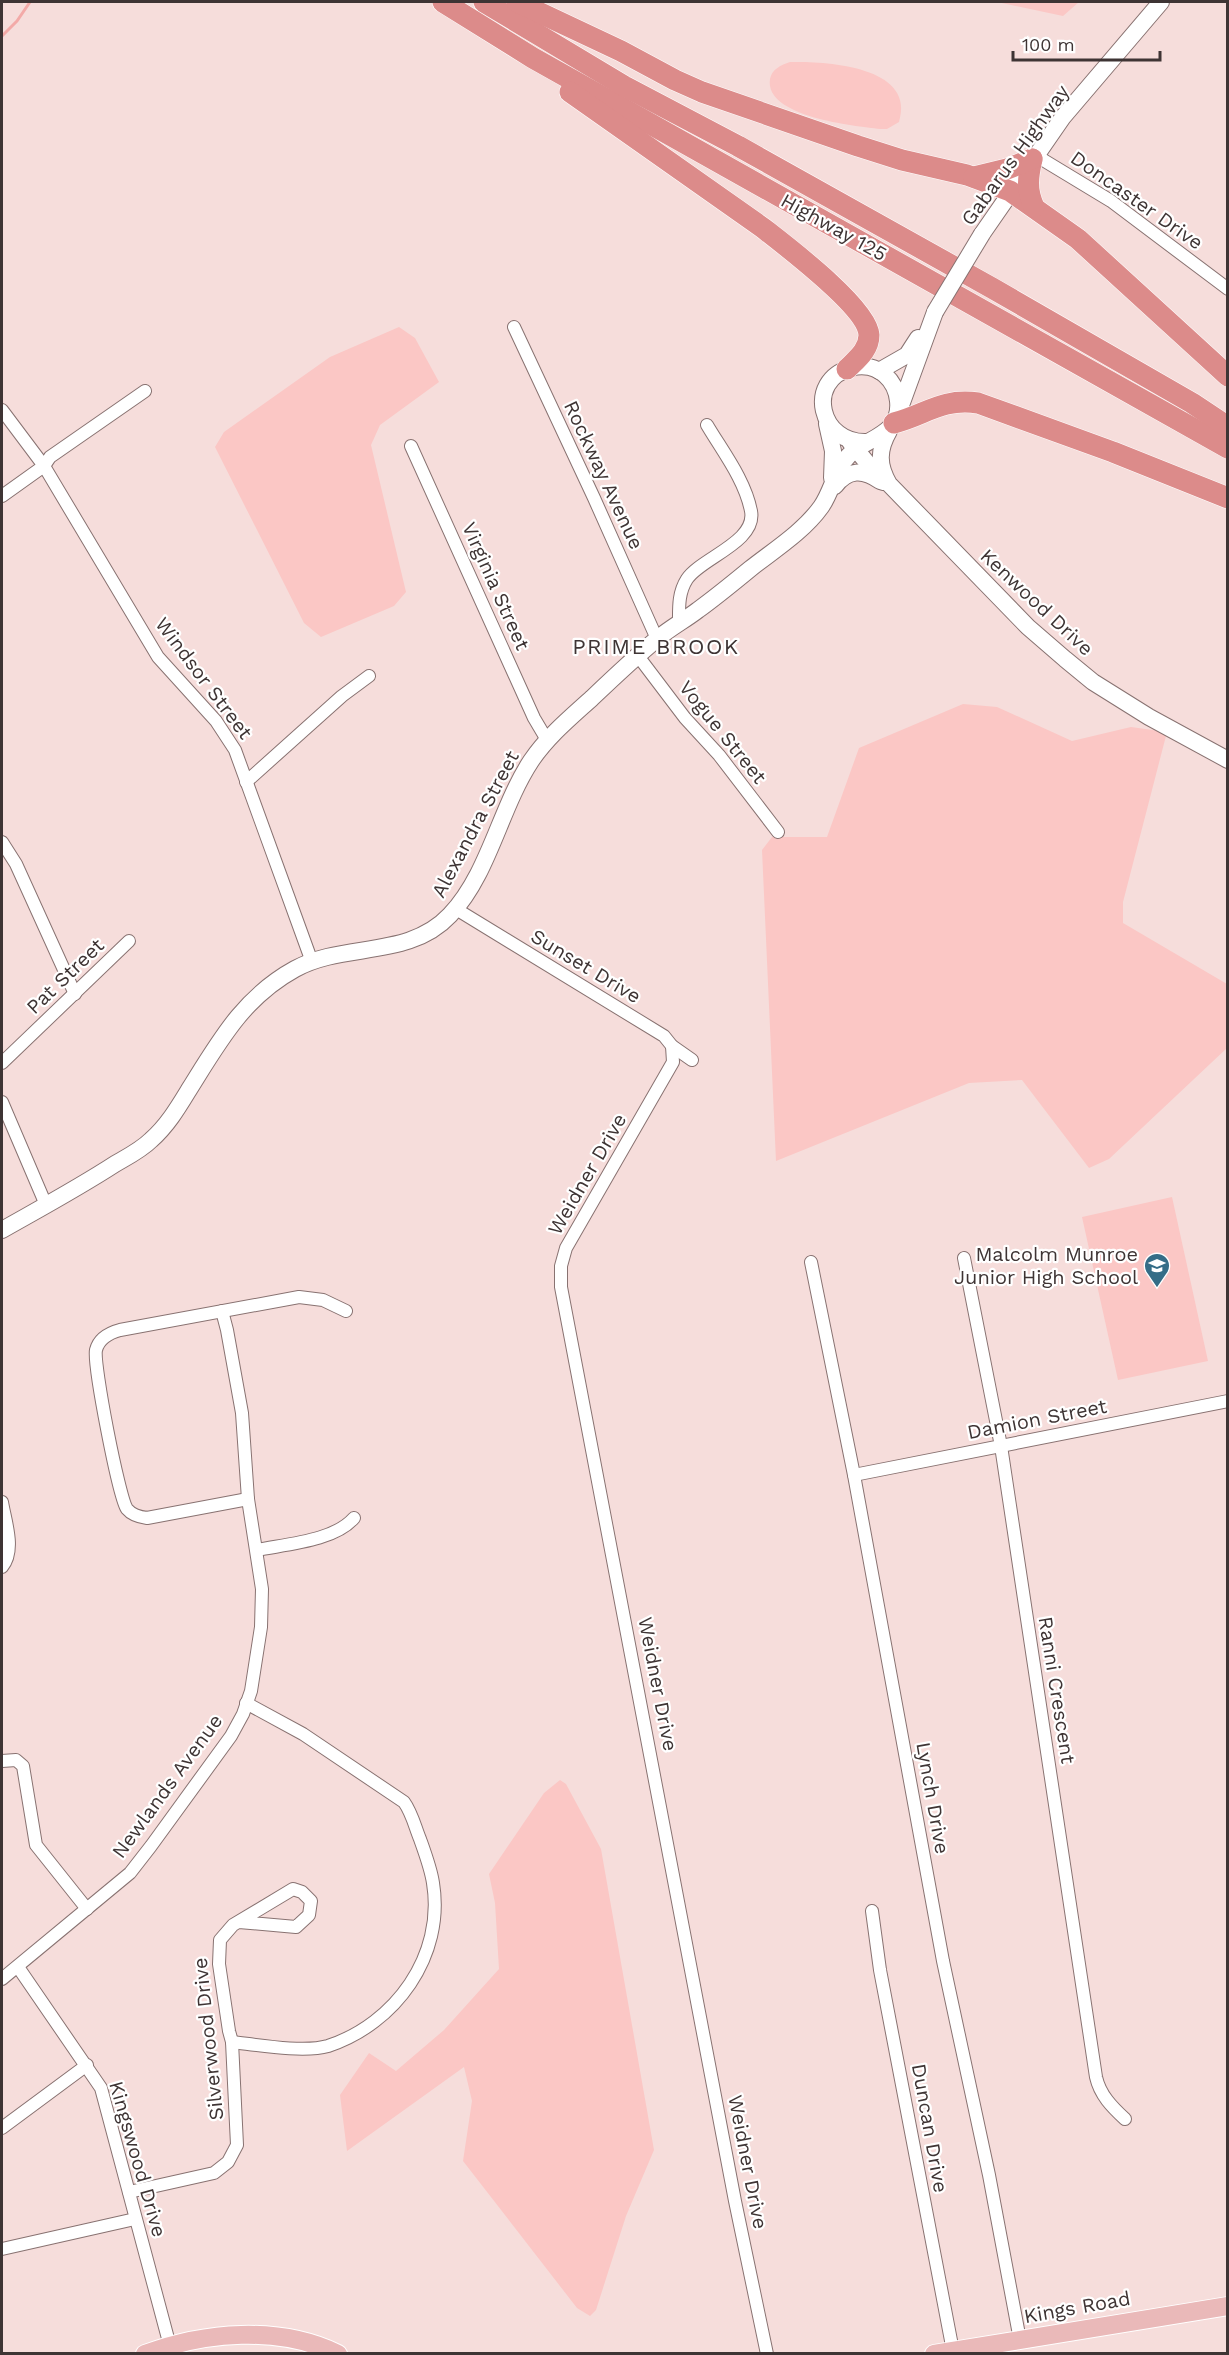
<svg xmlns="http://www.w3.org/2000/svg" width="1229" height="2355" font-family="'Work Sans',sans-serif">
  <rect width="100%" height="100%" fill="#f6dddb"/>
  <g fill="#fbc7c5">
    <polygon points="997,2 1079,2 1063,16"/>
    <path d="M790,62C825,61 917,66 899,122L887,129H880C855,126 764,117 770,79C772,69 781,65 790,62Z"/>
    <polygon points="399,327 415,338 439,382 380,425 371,445 406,592 394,606 321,637 304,623 215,447 224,432 330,357"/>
    <polygon points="963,704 997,707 1072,741 1131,727 1167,732 1123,902 1123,923 1227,984 1227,1048 1109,1159 1089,1168 1022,1080 969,1083 776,1161 762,850 772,837 827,837 859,748"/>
    <polygon points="1172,1197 1208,1361 1118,1380 1082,1217"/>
    <polygon points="560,1780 566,1784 601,1849 654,2150 626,2216 596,2310 590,2316 577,2308 463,2161 472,2101 464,2067 347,2151 340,2095 369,2053 396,2071 444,2030 499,1969 495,1903 489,1874 544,1793"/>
  </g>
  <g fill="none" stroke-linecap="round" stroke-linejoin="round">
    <polyline stroke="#f3aaa8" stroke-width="3" points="2,36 17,21 30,2"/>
    <defs>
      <g id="street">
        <polyline points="1035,155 1111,201 1228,289"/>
        <polyline points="514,327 594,498 657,639"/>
        <polyline points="2,410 44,466 158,657 216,721 235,750 312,962"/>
        <polyline points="411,446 534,718 547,740"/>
        <polyline points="2,496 44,466 50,457 145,391"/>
        <path d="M679,624C679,608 678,593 687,579C701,558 757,542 751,511C745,480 723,452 707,425"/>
        <polyline points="638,656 685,718 719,755 778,832"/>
        <polyline points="246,782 342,696 369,676"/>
        <polyline points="2,842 16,864 75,994"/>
        <polyline points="456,909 664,1036 672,1046 692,1060"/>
        <polyline points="672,1046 673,1062 566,1248 561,1266 561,1287 735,2201 767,2354"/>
        <polyline points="2,1063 129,941"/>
        <polyline points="2,1102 46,1205"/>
        <path d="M964,1258L1001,1446L1096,2077C1100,2095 1112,2107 1125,2119"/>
        <polyline points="811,1262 854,1475 943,1961 989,2175 1020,2340"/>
        <polyline points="854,1475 1228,1401"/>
        <path d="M248,1499L147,1518C139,1517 132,1515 127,1509C119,1498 93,1364 96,1350C99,1338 109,1333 120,1330L299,1297L323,1300L346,1311"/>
        <path d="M2,1502C5,1521 16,1550 2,1567"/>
        <path d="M257,1550C287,1544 334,1541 354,1518"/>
        <polyline points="2,1761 16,1760 23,1766 36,1845 87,1909"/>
        <polyline points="872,1911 880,1970 953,2351"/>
        <polyline points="18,1967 101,2088 170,2346"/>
        <polyline points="2,1979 130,1873 151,1846 231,1736 243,1714 251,1691 261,1627 262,1589 248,1499 242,1413 227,1330 222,1311"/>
        <path d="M232,2042C258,2045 304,2053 328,2046C395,2024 445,1956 433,1883C431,1869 425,1853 420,1839C415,1827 412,1813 404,1802L303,1734L246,1703"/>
        <polyline points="2,2128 87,2065"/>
        <polyline points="129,2192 214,2173 228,2162 237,2145 232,2042 229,2031 219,1964 220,1940 233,1925 293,1889 302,1892 311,1901 309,1915 296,1927 239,1922"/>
        <polyline points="2,2249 135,2219"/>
      </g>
      <g id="secondary">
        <polyline points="982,234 1063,117 1161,2"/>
        <polyline points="879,371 907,355 918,338"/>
        <polyline points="900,408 935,312"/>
        <polyline points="827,424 833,451 832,478"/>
        <path d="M889,431C878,450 878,465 889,484L1028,627L1065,659L1093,682L1149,717L1228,760"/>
        <polyline points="850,442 883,482"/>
        <path d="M835,486C848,469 863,469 880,481"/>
        <path d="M2,1230C39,1209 78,1188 115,1164C127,1157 141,1150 151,1140C168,1125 179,1106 190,1088C220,1040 244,997 295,969C344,942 409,959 450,915C489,874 500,808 531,761C548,736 570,718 592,698C613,678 634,658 657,639C670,628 685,620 698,610C716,597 733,583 750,569C774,550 803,532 821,507C831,493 834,475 844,461C861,437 902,438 898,401C897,391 893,382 885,375C876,367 863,364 851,368C805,380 819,445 868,442"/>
      </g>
      <g id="primary">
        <path d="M145,2354C204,2332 279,2325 338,2354"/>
        <polyline points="934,2354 1228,2306"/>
      </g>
      <g id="highway">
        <polyline points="443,2 533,58 1228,448"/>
        <polyline points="484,2 624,86 738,146 992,288 1192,403 1228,427"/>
        <polyline points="517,2 621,51 675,80 702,92 858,146 902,160 967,175 1010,191 1078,239 1228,376"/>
        <path d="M570,92L763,228C786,246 868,308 869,335C869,350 857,359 847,369"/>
        <path d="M1032,159C1028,177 1026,189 1034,207"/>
        <polyline points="974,177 1007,169 1032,159"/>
        <path d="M894,423C926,415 940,398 978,403L1113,452L1228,498"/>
      </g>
    </defs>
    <use href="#street" stroke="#887271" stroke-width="14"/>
    <use href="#secondary" stroke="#887271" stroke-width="18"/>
    <use href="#primary" stroke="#fff" stroke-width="20"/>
    <use href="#highway" stroke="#fff" stroke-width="22"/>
    <use href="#street" stroke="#fff" stroke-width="12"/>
    <use href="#secondary" stroke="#fff" stroke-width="16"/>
    <use href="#primary" stroke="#eab9b9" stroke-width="18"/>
    <use href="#highway" stroke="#dc8b8a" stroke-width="21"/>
    <defs>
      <polyline id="secondary-bridge" points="935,312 982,234"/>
    </defs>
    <use href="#secondary-bridge" stroke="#887271" stroke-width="18" stroke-linecap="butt"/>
    <use href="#secondary-bridge" stroke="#fff" stroke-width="16"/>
  </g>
  <defs>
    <symbol id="school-pin" viewBox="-11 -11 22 30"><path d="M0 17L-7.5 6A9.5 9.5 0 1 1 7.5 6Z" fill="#356d87" stroke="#fff"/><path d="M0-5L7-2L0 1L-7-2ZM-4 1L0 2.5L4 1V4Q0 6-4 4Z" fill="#fff"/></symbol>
  </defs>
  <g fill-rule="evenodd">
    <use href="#school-pin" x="1142" y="1251" width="30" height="40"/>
  </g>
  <g text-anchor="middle" stroke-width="4.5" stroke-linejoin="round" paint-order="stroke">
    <g font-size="20" fill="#3e3434" stroke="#fff">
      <text transform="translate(1015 155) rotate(-54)" y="7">Gabarus Highway</text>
      <text transform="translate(1137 200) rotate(35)" y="7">Doncaster Drive</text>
      <text transform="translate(834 227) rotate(29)" y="7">Highway 125</text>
      <text transform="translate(604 475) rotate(65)" y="7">Rockway Avenue</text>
      <text transform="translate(496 586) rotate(66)" y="7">Virginia Street</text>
      <text transform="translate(1037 602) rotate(43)" y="7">Kenwood Drive</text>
      <text transform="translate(204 678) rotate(53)" y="7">Windsor Street</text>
      <text transform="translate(723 732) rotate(51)" y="7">Vogue Street</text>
      <text transform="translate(475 824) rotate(-62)" y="7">Alexandra Street</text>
      <text transform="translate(586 966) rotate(31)" y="7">Sunset Drive</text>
      <text transform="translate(65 976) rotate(-44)" y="7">Pat Street</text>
      <text transform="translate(587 1174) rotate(-60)" y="7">Weidner Drive</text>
      <text transform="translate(1037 1419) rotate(-11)" y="7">Damion Street</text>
      <text transform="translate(658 1684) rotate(79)" y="7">Weidner Drive</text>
      <text transform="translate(1057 1690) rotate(81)" y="7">Ranni Crescent</text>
      <text transform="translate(167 1786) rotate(-54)" y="7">Newlands Avenue</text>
      <text transform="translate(933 1798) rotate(80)" y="7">Lynch Drive</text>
      <text transform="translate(208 2039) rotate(-96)" y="7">Silverwood Drive</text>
      <text transform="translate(930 2128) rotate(80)" y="7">Duncan Drive</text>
      <text transform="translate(138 2159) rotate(74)" y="7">Kingswood Drive</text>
      <text transform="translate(748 2162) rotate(79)" y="7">Weidner Drive</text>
      <text transform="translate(1077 2307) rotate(-10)" y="7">Kings Road</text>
    </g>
    <g font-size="20" fill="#3e3434" stroke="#fff" text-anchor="end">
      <text x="1138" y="1261">Malcolm Munroe<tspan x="1138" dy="23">Junior High School</tspan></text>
    </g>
    <g font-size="22" letter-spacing="1.5" fill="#3e3434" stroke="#fff">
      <text x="656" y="654">PRIME BROOK</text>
    </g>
  </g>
  <rect width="1229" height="2355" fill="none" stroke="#3e3434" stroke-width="6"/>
  <path d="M1013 51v9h147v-9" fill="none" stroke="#3e3434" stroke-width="3"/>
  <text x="1022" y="51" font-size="18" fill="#3e3434" stroke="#ffffff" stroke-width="4.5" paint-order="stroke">100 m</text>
</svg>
